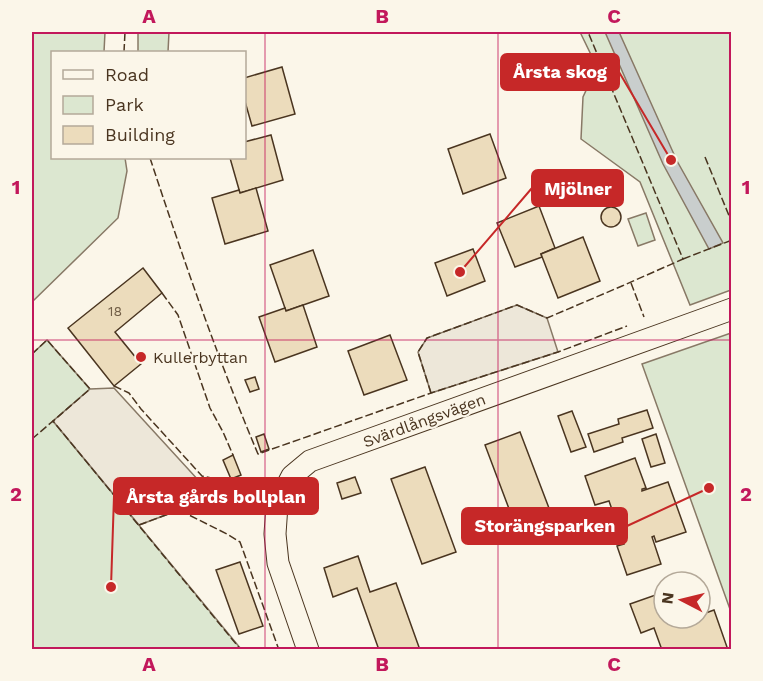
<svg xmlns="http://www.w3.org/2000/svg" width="763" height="681" font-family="'Work Sans',sans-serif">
  <rect width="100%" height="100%" fill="#fbf6e9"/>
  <g fill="#dce7d0" stroke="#887966" stroke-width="1.5">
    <polygon points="32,32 105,32 104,52 52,52 52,158 125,158 127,171 118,218 32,302"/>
    <polygon points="138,32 169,32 168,52 138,52"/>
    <polygon points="580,32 731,32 731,290 690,305 640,182 581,139 583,97 597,67"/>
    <polygon points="646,213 655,240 638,246 628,219"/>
    <polygon points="731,333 732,333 731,612 642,364"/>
    <polygon points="47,340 90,389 53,421 241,649 32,649 32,354"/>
  </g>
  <g fill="#ede7d9" stroke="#887966" stroke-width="1.5">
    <polygon points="517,305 547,318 558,352 431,393 418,352 427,338"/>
    <polygon points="114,388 200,482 179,510 139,525 53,421 90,389"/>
  </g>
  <polygon fill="#c9cecd" stroke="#887966" stroke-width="1.5" points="605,32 619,32 677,161 723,243 709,249 663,164"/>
  <g fill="#ecdcbc" stroke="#4a3520" stroke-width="1.5">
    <polygon points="282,67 295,114 252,126 244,98 244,78"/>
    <polygon points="490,134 506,178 463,194 448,149"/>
    <polygon points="271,135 283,180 240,193 230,158 244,158 244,142"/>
    <polygon points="256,188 268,231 225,244 212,198 239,190 240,193"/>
    <polygon points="539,206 555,248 541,254 542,257 515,267 497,223"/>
    <circle cx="611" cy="217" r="10"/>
    <polygon points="583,237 600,281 558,298 541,254"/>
    <polygon points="473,249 485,281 447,296 435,263"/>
    <polygon points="313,250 329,296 286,311 270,265"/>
    <polygon points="143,268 162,293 115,332 141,364 114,386 68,328"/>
    <polygon points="303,305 317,347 275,362 259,317 285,308 286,311"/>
    <polygon points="390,335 407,380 364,395 348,351"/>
    <polygon points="255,377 259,389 250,392 245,380"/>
    <polygon points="647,410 653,428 622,438 623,442 594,452 588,434 619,424 618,419"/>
    <polygon points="572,411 586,447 571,452 558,416"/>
    <polygon points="520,432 552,516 517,530 485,445"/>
    <polygon points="264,434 269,449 261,452 256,437"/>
    <polygon points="656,434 665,463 651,467 642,439"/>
    <polygon points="233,455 241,475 231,479 223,460"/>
    <polygon points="635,458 646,488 642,489 642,491 668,482 686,532 656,542 654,536 652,537 661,564 627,575 617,546 624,544 609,501 595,505 585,476"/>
    <polygon points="425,467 456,552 422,564 391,479"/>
    <polygon points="355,477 361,493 342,499 337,483"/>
    <polygon points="358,556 370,592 396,583 420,650 379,650 357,588 333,597 324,568"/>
    <polygon points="240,562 263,626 239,634 216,570"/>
    <polygon points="664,592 664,618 700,618 700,615 714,610 728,650 662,650 654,628 641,633 630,604"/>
  </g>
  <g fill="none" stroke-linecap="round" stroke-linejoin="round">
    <defs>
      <polyline id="street" points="308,650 278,563 275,534 277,505 292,476 310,461 732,309"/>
    </defs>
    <use href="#street" stroke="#4a3520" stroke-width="23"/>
    <use href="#street" stroke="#fbf6e9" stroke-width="21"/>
    <g stroke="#4a3520" stroke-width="1.5" stroke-dasharray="8 3" stroke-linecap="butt">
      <polyline points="124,52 125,32"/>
      <polyline points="705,157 732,223"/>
      <path d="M150,158C183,258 217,357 258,454L431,393L558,352L627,326"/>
      <polyline points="683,259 732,240"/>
      <polyline points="631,283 644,317"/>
      <polyline points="162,293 178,315 210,408 223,432 233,455"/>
      <polyline points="32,354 47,340 90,389 52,422"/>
      <polyline points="114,386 129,393 141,409 202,476 224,481 231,479"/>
      <polyline points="431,393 418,352 427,338 517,305 547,318 622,286 683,259 588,32"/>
      <polyline points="32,439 53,421 241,650"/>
      <polyline points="139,525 179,510 227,534 240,542 279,650"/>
    </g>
  </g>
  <path fill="none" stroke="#c2185b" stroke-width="1.5" stroke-opacity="0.55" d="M265,32V650M498,32V650M32,340H732"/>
  <circle fill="#c62828" stroke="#fbf6e9" stroke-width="2" cx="141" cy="357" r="6"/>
  <g text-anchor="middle" stroke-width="4.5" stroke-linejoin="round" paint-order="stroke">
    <g font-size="14" fill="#725f47">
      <text x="115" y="316">18</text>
    </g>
    <g font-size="16" fill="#4a3520" stroke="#fbf6e9" text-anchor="start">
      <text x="153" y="363">Kullerbyttan</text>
    </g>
    <g font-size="16" fill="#4a3520" stroke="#fbf6e9">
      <text transform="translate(424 420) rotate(-20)" y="6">Svärdlångsvägen</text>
    </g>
  </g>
  <path fill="none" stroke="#c62828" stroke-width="2" d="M671 160L619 72M460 272L532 188M111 587L114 496M709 488L627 526"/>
  <g fill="#c62828" stroke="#fbf6e9" stroke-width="2">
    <circle cx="671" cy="160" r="6"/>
    <circle cx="460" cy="272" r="6"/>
    <circle cx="111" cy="587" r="6"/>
    <circle cx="709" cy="488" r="6"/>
  </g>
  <g fill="#c62828" stroke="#c62828" stroke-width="2">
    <rect x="501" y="54" width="118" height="36" rx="6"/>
    <rect x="532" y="170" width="91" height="36" rx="6"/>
    <rect x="114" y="478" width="204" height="36" rx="6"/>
    <rect x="462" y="508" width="165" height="36" rx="6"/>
  </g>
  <g font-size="18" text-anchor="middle" font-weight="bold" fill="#fff">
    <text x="560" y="78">Årsta skog</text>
    <text x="578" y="195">Mjölner</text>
    <text x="216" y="503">Årsta gårds bollplan</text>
    <text x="545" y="532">Storängsparken</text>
  </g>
  <rect width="763" height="681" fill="none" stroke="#fbf6e9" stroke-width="66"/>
  <rect x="51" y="51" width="195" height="108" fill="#fbf6e9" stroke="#b4a999" stroke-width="1.5"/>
  <rect x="63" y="70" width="30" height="9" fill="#fbf6e9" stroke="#b4a999" stroke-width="1.5"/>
  <text x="105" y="81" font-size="18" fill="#4a3520">Road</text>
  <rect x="63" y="96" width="30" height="18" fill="#dce7d0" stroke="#b4a999" stroke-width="1.5"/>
  <text x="105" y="111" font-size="18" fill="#4a3520">Park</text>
  <rect x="63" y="126" width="30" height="18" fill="#ecdcbc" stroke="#b4a999" stroke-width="1.5"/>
  <text x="105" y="141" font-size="18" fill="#4a3520">Building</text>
  <g transform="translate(682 600) rotate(277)"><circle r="28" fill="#fbf6e9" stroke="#b4a999" stroke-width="1.5"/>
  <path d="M0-4.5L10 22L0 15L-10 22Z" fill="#c62828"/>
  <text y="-9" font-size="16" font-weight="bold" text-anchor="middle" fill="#4a3520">N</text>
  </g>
  <rect x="33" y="33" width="697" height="615" fill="none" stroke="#c2185b" stroke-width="2"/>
  <g font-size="20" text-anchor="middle" font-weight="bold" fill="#c2185b">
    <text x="149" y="23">A</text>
    <text x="382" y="23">B</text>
    <text x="614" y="23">C</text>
    <text x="16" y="194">1</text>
    <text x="746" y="194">1</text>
    <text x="16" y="501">2</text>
    <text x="746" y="501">2</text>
    <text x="149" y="671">A</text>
    <text x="382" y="671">B</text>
    <text x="614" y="671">C</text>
  </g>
</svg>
